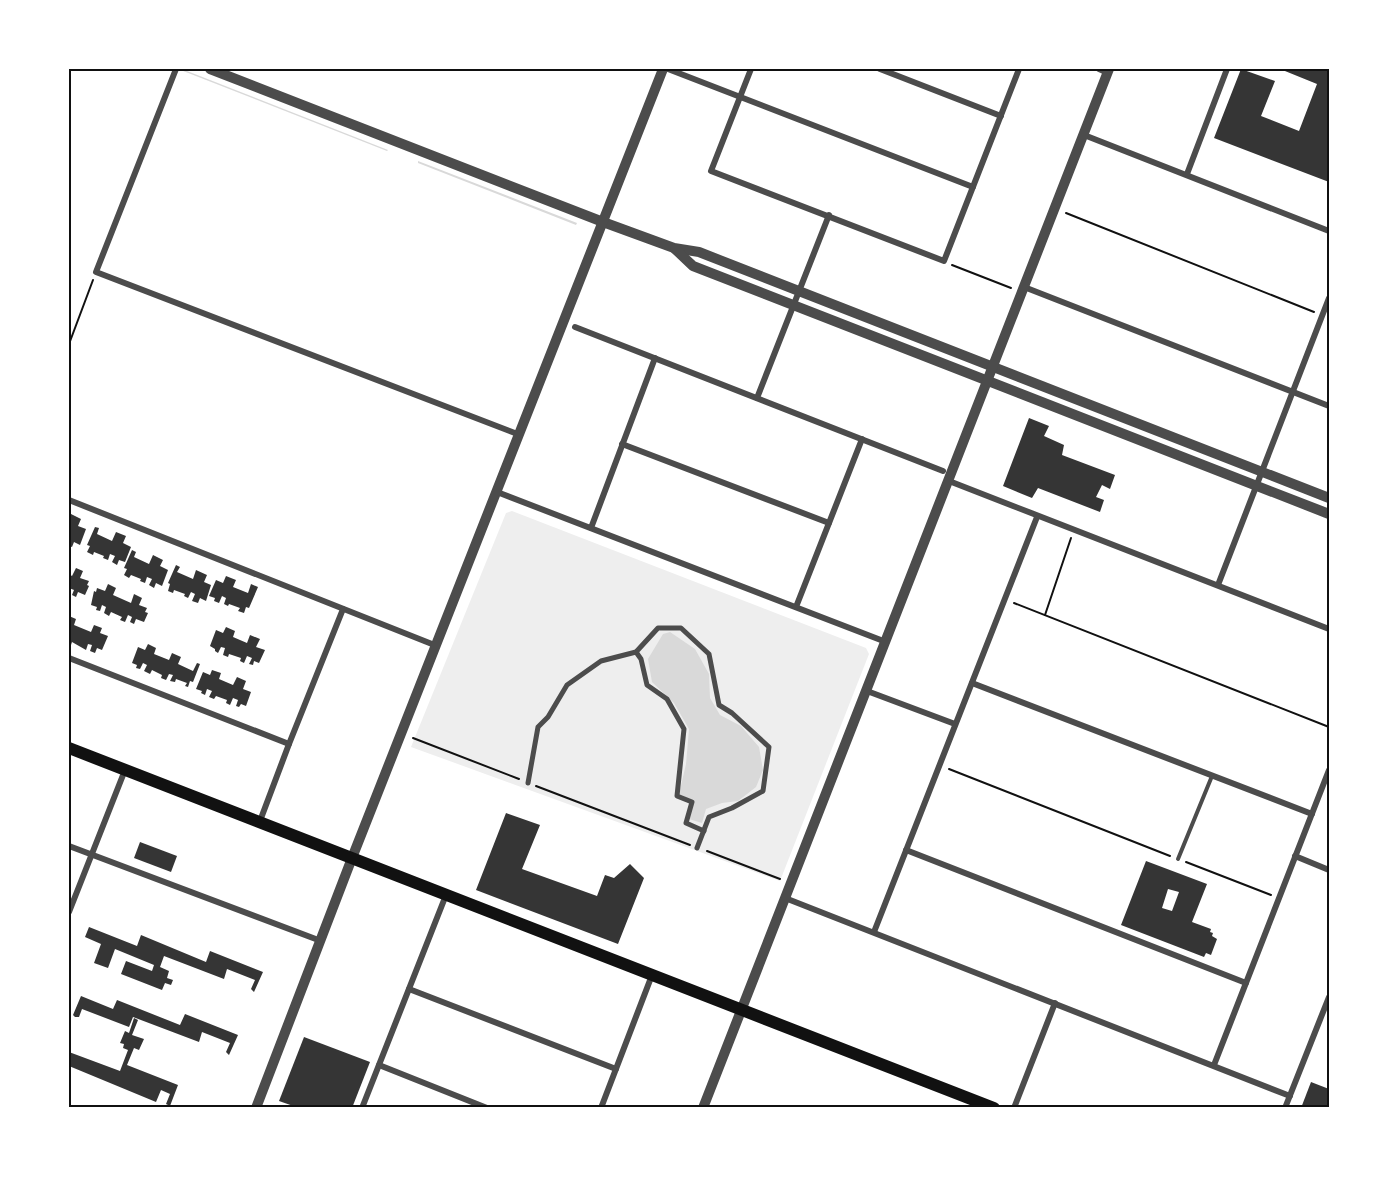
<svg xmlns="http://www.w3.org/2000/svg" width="1398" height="1177" font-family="'Varela Round',sans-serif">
  <rect width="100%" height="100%" fill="#fff"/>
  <polygon fill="#eee" points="512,511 866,648 869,654 780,881 411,747 506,513"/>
  <g fill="#d9d9d9">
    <polygon points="178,69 182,69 388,150 387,151"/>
    <polygon points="418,161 577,223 576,225 418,163"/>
    <polygon points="670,632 695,649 709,674 710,698 720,715 741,726 759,747 763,770 756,787 738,801 722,803 706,809 702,823 689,819 694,802 679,794 686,764 689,729 674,703 652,682 648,659 663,634"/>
  </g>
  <g fill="#353535" fill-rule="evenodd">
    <polygon points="1241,69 1275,81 1261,116 1299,131 1317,84 1280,69 1329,69 1329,182 1214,138"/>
    <polygon points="1029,418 1049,426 1044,436 1064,445 1062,455 1115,475 1110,489 1102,485 1096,497 1104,500 1100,512 1038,488 1032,498 1003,486"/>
    <polygon points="71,514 81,519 78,526 86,529 80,545 74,542 72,547 69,546 69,519"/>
    <polygon points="95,527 99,528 97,534 112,541 116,532 126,536 123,543 131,547 125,562 119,560 117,565 112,562 115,556 110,554 108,560 103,558 104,556 94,552 93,555 87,552 90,546 87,545"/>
    <polygon points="132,550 136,552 134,557 149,564 153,555 163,560 160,566 168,570 162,586 156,583 154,588 149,585 152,579 147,577 145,583 140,581 141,579 131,575 129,578 124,575 127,569 124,568"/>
    <polygon points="176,565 180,567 177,572 193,579 196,570 207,575 204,582 211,585 206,601 200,598 198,603 192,601 195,594 191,592 188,598 184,596 185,594 174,590 173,593 168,591 170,584 168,583"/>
    <polygon points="76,568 83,571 80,578 89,581 87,585 89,586 85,595 78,592 76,597 72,595 74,590 69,588 69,574 72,576"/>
    <polygon points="226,576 236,580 233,587 248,593 251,584 258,587 249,608 246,607 244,613 238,611 240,608 229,604 228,606 224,604 226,598 222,596 219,603 214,601 215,598 209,596 216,580 223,583"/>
    <polygon points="108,584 116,588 113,595 131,603 134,594 142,598 139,605 147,608 145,612 148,613 144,622 136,619 134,624 130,622 132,617 128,615 125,622 120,620 122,617 111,612 109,616 104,613 106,607 102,605 100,611 96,610 97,607 91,605 94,591 96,592 97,588 105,591"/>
    <polygon points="69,616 76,619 74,625 91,632 94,625 102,628 100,633 108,636 102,650 97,648 95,653 90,651 92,645 88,644 86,650 72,642 71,645 69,644"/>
    <polygon points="226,627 235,631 233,637 247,643 250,635 260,639 256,647 265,650 259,663 254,661 253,665 249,664 252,658 247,656 244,663 240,661 241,658 229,654 228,657 223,655 225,648 221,647 218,653 215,651 215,649 210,646 216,630 223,633"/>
    <polygon points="148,644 156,648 154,654 169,660 172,653 181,657 178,664 193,671 197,663 200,664 193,682 190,681 188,687 185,686 187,683 176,679 175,682 170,681 173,675 169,674 166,680 161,678 162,675 152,670 150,674 144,671 147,665 143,663 140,669 136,668 137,665 132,663 138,647 145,650"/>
    <polygon points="212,670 221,673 219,679 233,685 237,677 246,681 243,689 251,692 246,706 241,704 239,707 236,706 238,700 233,698 230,705 226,703 227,700 216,696 214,699 209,697 212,691 207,689 205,695 201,693 202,691 196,689 203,672 210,675"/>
    <polygon points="506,813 540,825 522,869 597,896 605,875 614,878 630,864 644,878 618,944 476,890"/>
    <polygon points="140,842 177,856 171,872 134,858"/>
    <path d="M1146,861L1207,884L1192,922L1211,929L1210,932L1213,933L1212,936L1217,939L1211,955L1206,953L1204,957L1121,925ZM1168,889L1179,892L1172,911L1162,908Z"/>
    <polygon points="89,927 137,946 141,935 206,962 210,951 263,972 254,992 251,989 255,980 227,969 224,979 164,956 160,967 169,971 167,978 173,980 171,985 165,983 162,990 121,974 126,961 152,971 154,965 115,949 108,968 94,963 101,944 85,937"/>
    <polygon points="81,996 113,1009 117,1000 180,1025 185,1014 238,1035 229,1055 226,1052 230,1043 202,1032 199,1042 133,1017 129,1027 82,1009 79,1017 75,1017 73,1015"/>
    <polygon points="134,1018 138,1020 132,1035 144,1039 139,1050 134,1048 127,1065 178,1085 170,1106 166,1104 170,1094 161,1090 156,1102 69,1066 69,1052 120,1071 128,1050 123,1048 124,1044 120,1043 125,1031 129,1033"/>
    <polygon points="304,1037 370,1062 352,1108 299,1108 279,1101"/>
    <polygon points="1311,1082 1329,1089 1329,1108 1301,1108"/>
  </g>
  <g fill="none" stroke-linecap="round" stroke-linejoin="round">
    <g stroke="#111" stroke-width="2">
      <polyline points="1066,213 1314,312"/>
      <polyline points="952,265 1011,288"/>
      <polyline points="69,344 93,280"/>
      <polyline points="1014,603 1329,727"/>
      <polyline points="1045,615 1071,538"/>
      <polyline points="413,738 519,779"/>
      <polyline points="949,769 1170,856"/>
      <polyline points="536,786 690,845"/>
      <polyline points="707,851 780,879"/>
      <polyline points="1186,862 1271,895"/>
    </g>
    <polyline stroke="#4c4c4c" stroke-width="4" points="1178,859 1212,776"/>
    <g stroke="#4c4c4c" stroke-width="5">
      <polyline points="636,652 641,659 647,685 667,699 684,729 677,796 692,802 686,823 704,831"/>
      <polyline points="528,783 538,727 548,717 567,685 601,661 636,652 658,628 681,628 709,654 719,705 732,713 769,747 763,791 732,808 709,817 697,848"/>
    </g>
    <g stroke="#4c4c4c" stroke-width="6">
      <polyline points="176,69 96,272 520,435"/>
      <polyline points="668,69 973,187"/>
      <polyline points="751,69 711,171 944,261 1019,69"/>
      <polyline points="880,69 1001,116"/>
      <polyline points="1099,69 1108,73"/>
      <polyline points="1084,135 1329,231"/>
      <polyline points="1187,174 1227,69"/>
      <polyline points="1024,287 1329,406"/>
      <polyline points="575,327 943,471"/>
      <polyline points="757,398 829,215"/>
      <polyline points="622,444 829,523"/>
      <polyline points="949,481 1329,629"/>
      <polyline points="497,492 886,642"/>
      <polyline points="69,500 437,646"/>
      <polyline points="591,528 655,358"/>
      <polyline points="1218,585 1329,298"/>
      <polyline points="796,607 862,439"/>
      <polyline points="69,658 289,744 260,821"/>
      <polyline points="972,683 1312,814"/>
      <polyline points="867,691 955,724"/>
      <polyline points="289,744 343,609"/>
      <polyline points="69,846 321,941"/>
      <polyline points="906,850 1246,983"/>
      <polyline points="1295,856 1329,870"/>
      <polyline points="785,898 1290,1096"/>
      <polyline points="69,912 125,770"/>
      <polyline points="874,932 1037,517"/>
      <polyline points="409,989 616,1069"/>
      <polyline points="379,1065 487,1108"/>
      <polyline points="1214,1065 1329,770"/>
      <polyline points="362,1108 446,895"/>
      <polyline points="601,1108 652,975"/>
      <polyline points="1014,1108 1055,1003"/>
      <polyline points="1285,1108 1329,997"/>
    </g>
    <g stroke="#4c4c4c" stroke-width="10">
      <polyline points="210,69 603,222 674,248 699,252 1329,498"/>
      <polyline points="675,249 693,266 1329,514"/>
      <polyline points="256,1108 352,858 663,69"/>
      <polyline points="703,1108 1109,69"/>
    </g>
    <polyline stroke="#111" stroke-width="12" points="69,748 994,1108"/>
  </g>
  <rect width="1398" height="1177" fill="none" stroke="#ffffff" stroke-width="141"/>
  <rect x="70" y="70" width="1258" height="1036" fill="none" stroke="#111" stroke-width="2"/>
</svg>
